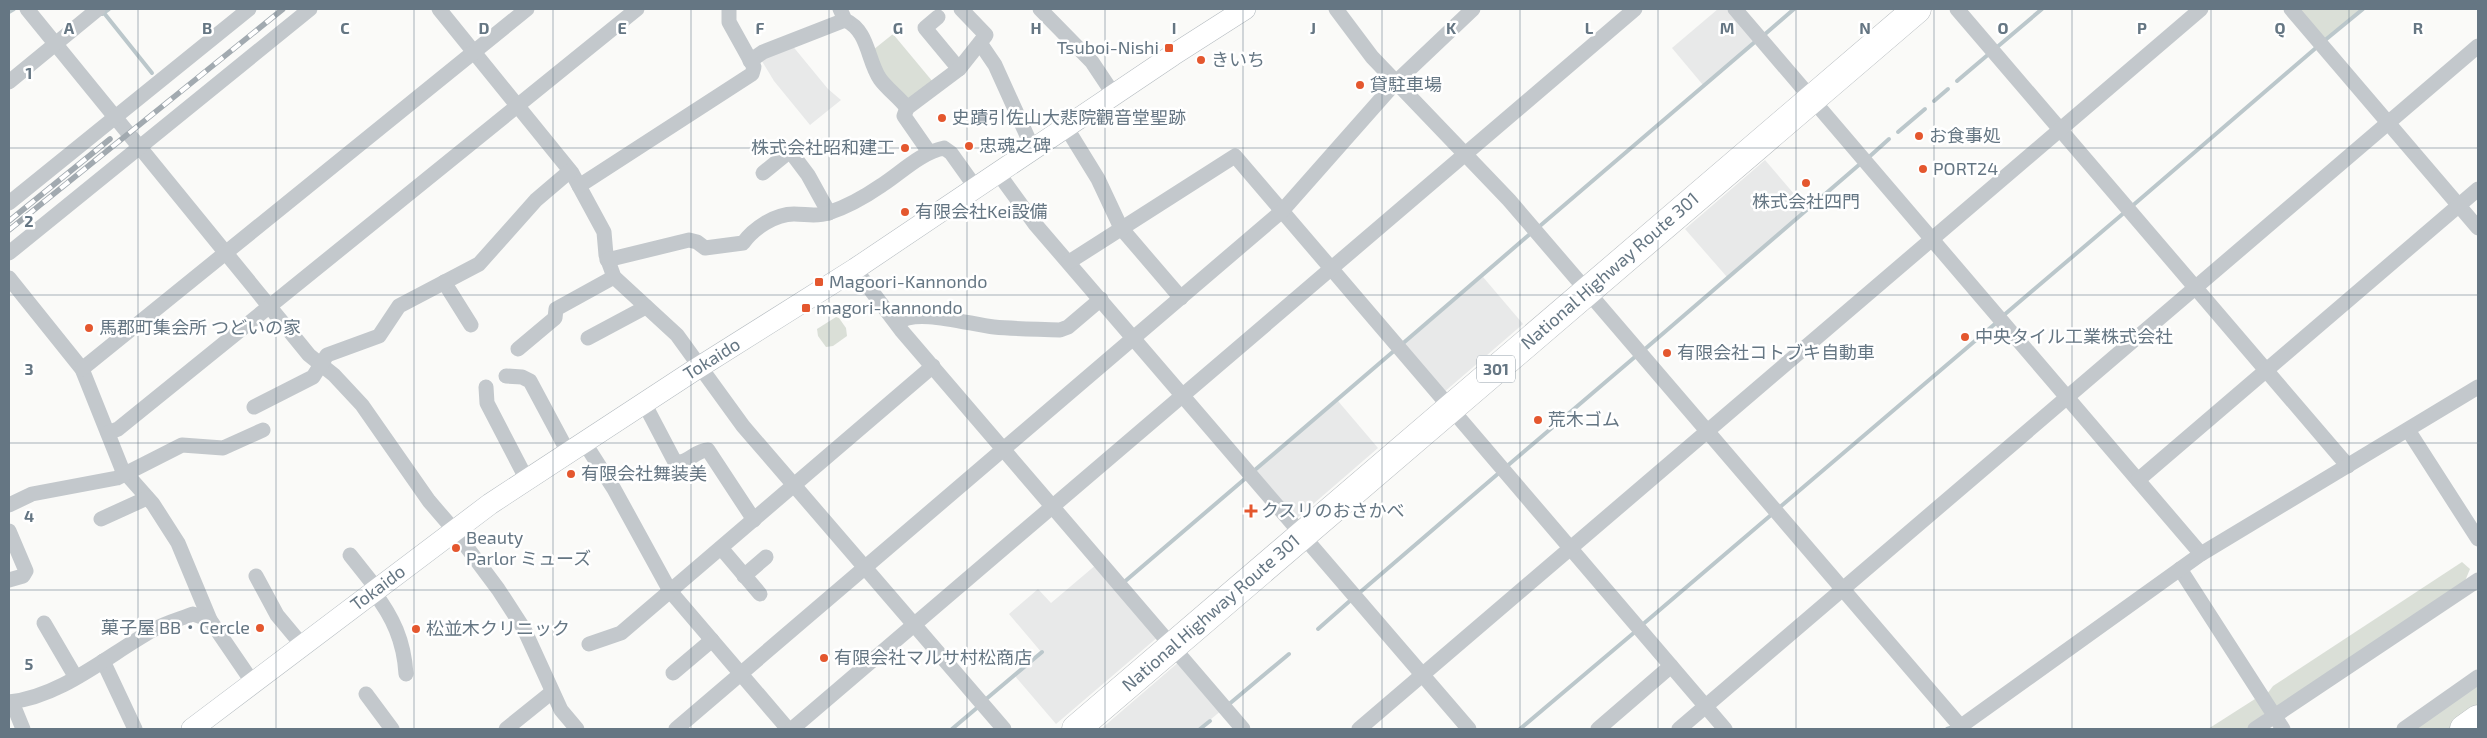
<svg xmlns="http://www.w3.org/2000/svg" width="2487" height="738" font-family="'Exo 2','Noto Sans JP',sans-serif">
  <rect width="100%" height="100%" fill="#fafaf8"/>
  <g fill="#e8e9e9">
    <polygon points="1718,9 1728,9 1755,40 1703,85 1672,48"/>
    <polygon points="791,44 828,89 841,100 810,125 774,81 760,58"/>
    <polygon points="1765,160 1807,209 1727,277 1685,229"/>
    <polygon points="1483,277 1523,324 1443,393 1402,346"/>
    <polygon points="1338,401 1378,448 1297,518 1256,470"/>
    <polygon points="1097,564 1159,636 1056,724 1015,676 1042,653 1009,614 1038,589 1051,603"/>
    <polygon points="1180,661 1222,710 1199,729 1101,729"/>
  </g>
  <g fill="#dadfd7">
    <polygon points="2299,9 2361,9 2325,40"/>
    <polygon points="893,34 933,82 909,100 884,75 873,50"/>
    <polygon points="836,317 839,318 846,328 847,336 833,346 826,347 818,336 817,329"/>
    <polygon points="2462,562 2470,569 2465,581 2278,708 2267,694 2273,686"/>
    <polygon points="2478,683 2478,710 2451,729 2412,729"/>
    <polygon points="2255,699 2266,712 2249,729 2208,729"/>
  </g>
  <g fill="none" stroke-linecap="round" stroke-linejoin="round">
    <g stroke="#bbc7cb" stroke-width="4">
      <polyline points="9,12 14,9"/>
      <polyline points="104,13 152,73"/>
      <polyline points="102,14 109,9"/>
      <polyline points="1764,35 1794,9"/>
      <polyline points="2324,41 2363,9"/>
      <polyline points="1996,48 2042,9"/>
      <polyline points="1957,81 1990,53"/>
      <polyline points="1934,101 1948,89"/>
      <polyline points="1898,132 1925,109"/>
      <polyline points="1869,157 1889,139"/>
      <polyline points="2131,207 2317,47"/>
      <polyline points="1541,225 1756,41"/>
      <polyline points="2004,315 2125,212"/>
      <polyline points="1401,345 1530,234"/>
      <polyline points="1645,349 1860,164"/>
      <polyline points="1506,467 1636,356"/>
      <polyline points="1256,469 1395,350"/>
      <polyline points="1780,507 1996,323"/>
      <polyline points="1123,583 1247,477"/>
      <polyline points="1358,594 1500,472"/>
      <polyline points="1642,625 1771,515"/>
      <polyline points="1318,629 1352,599"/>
      <polyline points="985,700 1042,652"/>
      <polyline points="1228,705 1289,654"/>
      <polyline points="952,729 978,707"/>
      <polyline points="1200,729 1210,721"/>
      <polyline points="1520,729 1636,631"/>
      <polyline points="1947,729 1950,728"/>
    </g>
    <defs>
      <polyline id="secondary" points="192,729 490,504 693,371 855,269 1173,55 1245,9"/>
      <g id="highway">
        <polyline points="1076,729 1917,9"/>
        <polyline points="2464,729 2478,719"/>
      </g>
    </defs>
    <use href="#secondary" stroke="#b3babf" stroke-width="22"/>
    <use href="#highway" stroke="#b4b9bd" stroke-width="29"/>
    <g stroke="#c3c8cc" stroke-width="15">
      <polyline points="27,9 309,355 334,375 362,405 429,501 454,530 498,589 524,629 561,710 577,729"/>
      <polyline points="439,9 572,173 604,232 606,255 614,277 677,335 743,426 1004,729"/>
      <path d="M840,9L845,20C869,31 867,60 880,79C888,90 899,97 907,108"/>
      <polyline points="1040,9 1092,62 1114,95"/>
      <polyline points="1336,9 1372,57 1509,200 1961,727"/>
      <polyline points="1735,9 2201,554"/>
      <polyline points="1957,9 2348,466"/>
      <polyline points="2291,9 2478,228"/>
      <polyline points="938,17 925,28 959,69"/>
      <polyline points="980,43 995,65 1033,149"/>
      <polyline points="750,61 763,52 845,20"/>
      <polyline points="9,82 98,9"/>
      <polyline points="1066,127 1098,179 1121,228 1181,298"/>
      <polyline points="929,152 904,116 907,108 959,69 986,35 961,9"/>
      <polyline points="763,173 790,151 808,175 829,213"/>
      <polyline points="998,173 1035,224 1469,729"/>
      <polyline points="579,186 752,74 754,67 729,22 729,9"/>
      <polyline points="9,203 249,9"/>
      <polyline points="9,253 310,9"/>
      <path d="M607,260L689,240L697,242L705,248L743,243C754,228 775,214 794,214C806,214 817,217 828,213C847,207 866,196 882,185C902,172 920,153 944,148L951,153L976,188"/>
      <polyline points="1069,262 1235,156 1725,729"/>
      <polyline points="855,269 901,330 1243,729"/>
      <polyline points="9,278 82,369 122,469 153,504 178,543 210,620 253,683"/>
      <polyline points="444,282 471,325"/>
      <path d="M897,323C916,307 971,325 994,327C1016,329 1038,329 1060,330L1068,327L1101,299"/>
      <polyline points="588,338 646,307"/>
      <polyline points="518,349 555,318 556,309 614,277"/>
      <polyline points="82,369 527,9"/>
      <polyline points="506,376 522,377 530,381 568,452"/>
      <polyline points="486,387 487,403 527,480"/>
      <path d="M644,403L675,462C687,465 695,450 708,450L754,520"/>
      <polyline points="254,407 313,377 327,355 379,336 399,306 479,264 536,200 570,171"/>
      <polyline points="2408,430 2478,539"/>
      <polyline points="108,433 118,429 637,9"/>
      <polyline points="584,442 614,489 670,591 788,729"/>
      <polyline points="2138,480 2478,189"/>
      <polyline points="9,505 32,494 117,478 182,445 223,448 263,430"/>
      <polyline points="101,519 147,498"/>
      <polyline points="9,531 26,571 23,576 9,580"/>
      <polyline points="721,548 760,594"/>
      <polyline points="350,555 377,589"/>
      <polyline points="2180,569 2283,729"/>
      <polyline points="256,576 277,615 302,645"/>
      <polyline points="744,576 766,557"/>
      <path d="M373,591C393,617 404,641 406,674"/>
      <polyline points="44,623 75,676"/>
      <polyline points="589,644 621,633 933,366"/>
      <polyline points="103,661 135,729"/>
      <polyline points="673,673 712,640"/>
      <polyline points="366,694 392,729"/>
      <path d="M9,702C61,697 108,655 153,630C165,623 180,619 193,614L210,620"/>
      <polyline points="12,702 23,729"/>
      <polyline points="506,729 552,692"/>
      <polyline points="676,729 1282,211 1396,82 1473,9"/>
      <polyline points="792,729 1635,9"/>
      <polyline points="1359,729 2201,9"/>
      <polyline points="1598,729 1671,666"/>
      <polyline points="1679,729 2478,46"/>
      <polyline points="1957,729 2201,554 2478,387"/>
      <polyline points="2255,729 2478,580"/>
      <polyline points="2404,729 2478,677"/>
    </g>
    <use href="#secondary" stroke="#fff" stroke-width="21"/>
    <use href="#highway" stroke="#fff" stroke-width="28"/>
    <defs>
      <g id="rail">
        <polyline points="9,221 110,139"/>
        <polyline points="9,230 283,9"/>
      </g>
    </defs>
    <use href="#rail" stroke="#a2aab0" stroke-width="5.5"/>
    <use href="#rail" stroke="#fff" stroke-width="4" stroke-dasharray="11" stroke-linecap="butt"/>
  </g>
  <path fill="none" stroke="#657683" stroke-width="1" stroke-opacity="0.55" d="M138,9V729M276,9V729M414,9V729M553,9V729M691,9V729M829,9V729M967,9V729M1105,9V729M1243,9V729M1382,9V729M1520,9V729M1658,9V729M1796,9V729M1934,9V729M2072,9V729M2211,9V729M2349,9V729M9,148H2478M9,295H2478M9,443H2478M9,590H2478"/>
  <g fill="#e4572e" stroke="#fff" stroke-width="2">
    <rect x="1164" y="43" width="10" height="10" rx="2.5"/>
    <circle cx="1201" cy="60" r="5"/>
    <circle cx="1360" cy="85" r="5"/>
    <circle cx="942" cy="118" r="5"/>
    <circle cx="1919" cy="136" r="5"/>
    <circle cx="969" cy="146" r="5"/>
    <circle cx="905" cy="148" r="5"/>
    <circle cx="1923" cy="169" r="5"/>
    <circle cx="1806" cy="183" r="5"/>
    <circle cx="905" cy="212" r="5"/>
    <rect x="814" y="277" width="10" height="10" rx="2.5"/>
    <rect x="801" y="303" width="10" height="10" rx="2.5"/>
    <circle cx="89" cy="328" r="5"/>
    <circle cx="1965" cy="337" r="5"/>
    <circle cx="1667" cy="353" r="5"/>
    <circle cx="1538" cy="420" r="5"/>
    <circle cx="571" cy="474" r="5"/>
    <path d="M1248.5 503.5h5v5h5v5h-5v5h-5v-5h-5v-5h5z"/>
    <circle cx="456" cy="548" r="5"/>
    <circle cx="260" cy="628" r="5"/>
    <circle cx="416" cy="629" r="5"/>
    <circle cx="824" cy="658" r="5"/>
  </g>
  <g text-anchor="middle" stroke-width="5" stroke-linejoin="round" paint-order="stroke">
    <rect fill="#fff" stroke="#939fa8" stroke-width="1" x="1477" y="355.5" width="38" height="27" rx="4"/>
    <g font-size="16" font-weight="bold" fill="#657683">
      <text x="1496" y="375">301</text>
    </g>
    <g font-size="18" fill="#657683" stroke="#fff" text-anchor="start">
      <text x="1159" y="54" text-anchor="end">Tsuboi-Nishi</text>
      <text x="1211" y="66">きいち</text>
      <text x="1370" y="91">貸駐車場</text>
      <text x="952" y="124">史蹟引佐山大悲院觀音堂聖跡</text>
      <text x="1929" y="142">お食事処</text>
      <text x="979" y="152">忠魂之碑</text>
      <text x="895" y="154" text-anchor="end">株式会社昭和建工</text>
      <text x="1933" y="175">PORT24</text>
      <text x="1806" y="208" text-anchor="middle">株式会社四門</text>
      <text x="915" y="218">有限会社Kei設備</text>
      <text x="829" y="288">Magoori-Kannondo</text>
      <text x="816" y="314">magori-kannondo</text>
      <text x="99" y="334">馬郡町集会所 つどいの家</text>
      <text x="1975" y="343">中央タイル工業株式会社</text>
      <text x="1677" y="359">有限会社コトブキ自動車</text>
      <text x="1548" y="426">荒木ゴム</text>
      <text x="581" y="480">有限会社舞装美</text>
      <text x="1261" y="517">クスリのおさかべ</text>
      <text x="466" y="544">Beauty<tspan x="466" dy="21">Parlor ミューズ</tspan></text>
      <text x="250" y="634" text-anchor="end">菓子屋 BB・Cercle</text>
      <text x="426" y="635">松並木クリニック</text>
      <text x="834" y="664">有限会社マルサ村松商店</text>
    </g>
    <g font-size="18" fill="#657683" stroke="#fff">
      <text transform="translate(1610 271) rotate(-41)" y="6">National Highway Route 301</text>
      <text transform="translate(712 359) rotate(-32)" y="6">Tokaido</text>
      <text transform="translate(378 588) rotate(-37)" y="6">Tokaido</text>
      <text transform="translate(1211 613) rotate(-41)" y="6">National Highway Route 301</text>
    </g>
  </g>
  <g font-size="16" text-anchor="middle" font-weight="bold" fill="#657683" stroke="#fff" stroke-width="5" stroke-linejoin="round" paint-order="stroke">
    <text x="69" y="34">A</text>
    <text x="207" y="34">B</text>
    <text x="345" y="34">C</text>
    <text x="484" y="34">D</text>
    <text x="622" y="34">E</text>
    <text x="760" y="34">F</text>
    <text x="898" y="34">G</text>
    <text x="1036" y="34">H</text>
    <text x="1174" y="34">I</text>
    <text x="1313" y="34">J</text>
    <text x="1451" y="34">K</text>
    <text x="1589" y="34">L</text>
    <text x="1727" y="34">M</text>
    <text x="1865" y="34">N</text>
    <text x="2003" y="34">O</text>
    <text x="2142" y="34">P</text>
    <text x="2280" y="34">Q</text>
    <text x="2418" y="34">R</text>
    <text x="29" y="79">1</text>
    <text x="29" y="227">2</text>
    <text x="29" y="375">3</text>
    <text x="29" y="522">4</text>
    <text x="29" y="670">5</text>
  </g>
  <rect width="2487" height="738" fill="none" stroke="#657683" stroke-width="20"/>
</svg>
